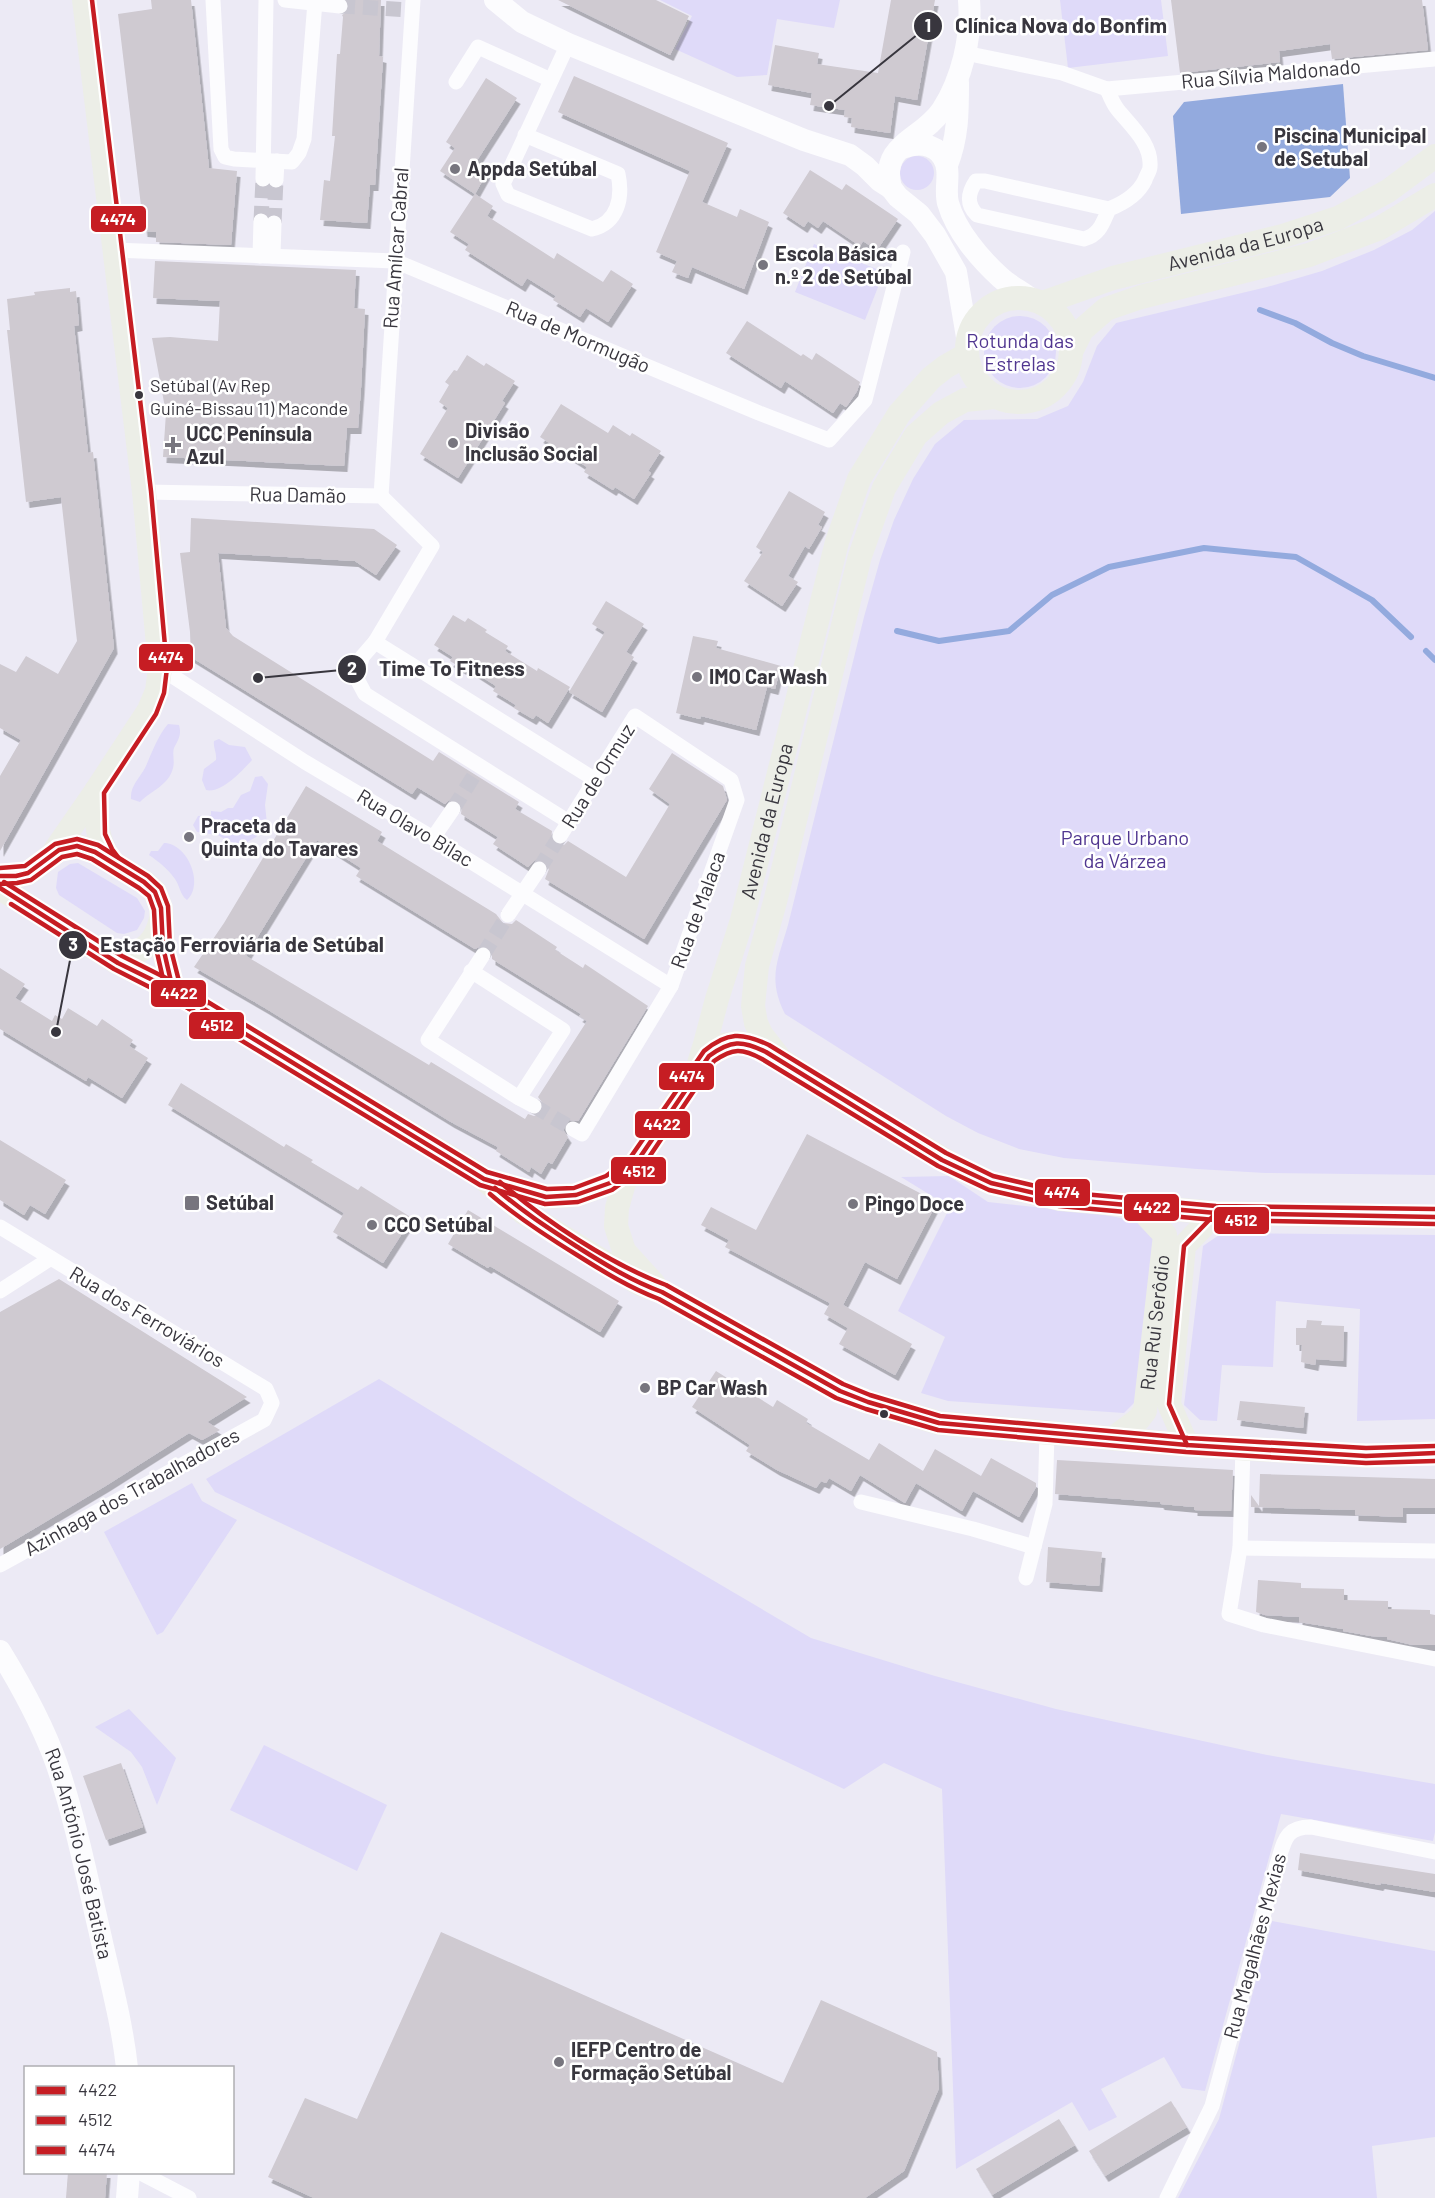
<svg xmlns="http://www.w3.org/2000/svg" width="1435" height="2198" font-family="Barlow,sans-serif">
  <defs>
    <filter id="shadow"><feDropShadow dx="3.5" dy="6" stdDeviation="0" flood-color="#0004"/></filter>
  </defs>
  <rect width="100%" height="100%" fill="#eceaf5"/>
  <g fill="#dfdaf9">
    <polygon points="660,0 840,0 834,28 777,19 767,75 737,77 675,49 692,16"/>
    <polygon points="1060,0 1161,0 1168,56 1068,68"/>
    <circle cx="917" cy="173" r="17"/>
    <path d="M1435,211V1175L1265,1173L1197,1169L1064,1158L1019,1149L978,1133L946,1116L785,1014C767,979 778,960 788,925L864,617L880,560L894,520L913,479L935,444L964,420L1037,419L1068,406L1083,382L1097,346L1116,323L1267,287L1322,271L1374,250L1412,230Z"/>
    <polygon points="814,244 884,272 865,320 795,292"/>
    <circle cx="1020" cy="352" r="36"/>
    <path d="M168,724L179,725C182,735 178,740 174,748C172,754 175,761 173,768C169,785 152,790 140,802L131,799C130,786 139,779 145,768C152,753 157,737 168,724Z"/>
    <path d="M219,739L229,745L245,747L252,760C242,771 221,794 206,790L202,780L204,769L216,760C217,753 213,748 214,741Z"/>
    <polygon points="262,776 268,784 265,805 267,824 256,837 242,845 229,842 218,835 197,832 193,825 198,816 211,815 211,811 221,812 228,808 233,808 241,795 250,791 255,777"/>
    <path d="M164,843C187,843 205,884 187,900C180,895 180,886 175,879C167,868 159,862 149,855L151,851H158Z"/>
    <polygon points="78,863 137,898 145,911 144,918 137,930 124,934 117,933 59,895 56,888 58,872 70,864"/>
    <polygon points="949,1176 988,1202 1100,1214 1142,1222 1155,1242 1140,1397 1124,1413 948,1401 921,1393 945,1337 898,1311 950,1207 901,1177"/>
    <polygon points="1222,1233 1435,1235 1435,1419 1357,1421 1360,1309 1276,1301 1273,1367 1222,1365 1217,1421 1200,1420 1184,1405 1203,1246"/>
    <polygon points="379,1379 578,1501 811,1638 935,1676 1056,1709 1267,1755 1435,1784 1435,1832 1433,1841 1281,1814 1205,2091 1182,2088 1164,2057 1101,2089 1117,2117 1089,2131 1072,2102 956,2169 942,1789 884,1763 844,1789 215,1492 206,1479"/>
    <polygon points="192,1483 202,1501 237,1520 163,1632 157,1635 104,1532"/>
    <polygon points="129,1709 176,1758 157,1805 142,1767 131,1752 95,1727"/>
    <polygon points="264,1745 387,1805 357,1871 230,1810"/>
    <polygon points="1272,1921 1435,1951 1435,2137 1372,2146 1377,2198 1178,2198 1219,2119"/>
  </g>
  <polygon fill="#93aade" points="1343,84 1350,178 1330,197 1181,214 1173,116 1184,102"/>
  <g fill="none" stroke-linecap="round" stroke-linejoin="round">
    <g stroke="#93aade" stroke-width="6">
      <polyline points="1260,310 1295,323 1332,343 1363,356 1435,378"/>
      <polyline points="897,631 939,641 1009,631 1052,595 1109,567 1204,548 1296,557 1372,600 1411,637"/>
      <polyline points="1426,651 1435,660"/>
    </g>
  </g>
  <g fill="#cfcad1" fill-rule="evenodd" filter="url(#shadow)">
    <polygon points="151,0 191,0 209,168 237,171 231,245 156,242 156,232 144,231 118,14 152,9"/>
    <polygon points="347,0 381,0 379,56 383,57 378,139 375,185 370,185 367,223 320,220 324,180 330,181 335,136 332,136 337,54 340,54 343,17 342,15 347,12 350,8"/>
    <polygon points="558,0 656,0 689,16 670,55"/>
    <polygon points="891,0 935,0 917,100 895,96 890,133 851,127 852,118 844,117 845,110 810,105 812,93 768,85 775,45 819,53 817,64 878,73"/>
    <polygon points="1171,0 1422,0 1428,50 1332,59 1330,44 1279,51 1280,62 1180,73"/>
    <polygon points="574,76 728,143 702,202 737,217 740,209 769,222 744,289 692,267 688,278 672,272 677,261 656,252 690,171 558,112"/>
    <polygon points="486,78 517,98 476,162 489,169 475,194 440,171 455,148 446,142"/>
    <polygon points="810,170 842,190 846,184 898,219 877,250 863,241 860,246 823,221 818,228 808,221 804,227 783,213"/>
    <polygon points="475,194 493,206 487,216 554,259 557,253 603,282 611,270 633,284 608,322 586,308 580,317 553,300 556,296 527,278 522,286 465,250 469,244 450,232"/>
    <polygon points="155,261 356,270 354,308 365,309 361,388 358,428 347,428 344,466 163,457 166,413 152,338 170,337 218,341 220,301 153,298"/>
    <polygon points="70,288 70,292 76,291 79,325 74,326 88,453 93,452 114,648 0,851 0,776 21,740 0,728 0,664 16,672 26,656 58,674 77,641 61,497 26,502 7,330 10,330 7,299 35,295 34,292"/>
    <polygon points="747,321 801,356 803,354 812,360 816,353 860,382 857,391 849,403 846,407 840,403 833,413 785,381 781,388 726,353"/>
    <polygon points="467,355 484,366 486,363 515,381 502,401 505,403 458,478 420,454 448,408 439,402 449,385 445,382 454,370 457,371"/>
    <polygon points="561,404 608,433 613,425 630,436 632,433 661,451 648,471 651,473 634,499 615,487 613,490 584,472 587,467 540,437"/>
    <polygon points="789,491 825,512 818,525 822,527 809,549 805,546 788,576 798,582 782,606 744,581 763,552 756,547"/>
    <polygon points="191,518 374,529 397,545 376,575 355,561 218,553 226,628 233,636 433,761 439,752 519,802 515,809 552,831 551,840 555,845 564,845 568,841 626,877 670,804 649,789 672,753 723,786 727,800 725,803 644,939 545,879 549,869 544,861 535,860 528,867 493,844 498,837 461,814 462,805 458,801 449,800 445,804 417,787 412,794 191,657 190,632 180,553 190,552"/>
    <polygon points="606,601 644,624 626,652 634,657 602,712 569,692 605,632 592,624"/>
    <polygon points="453,615 465,622 468,618 487,630 485,632 508,646 505,651 537,671 538,668 570,687 548,723 536,715 533,719 514,708 516,705 493,691 496,686 465,666 463,669 450,661 453,657 434,645"/>
    <polygon points="693,636 718,641 716,648 781,666 775,689 767,687 756,730 701,716 700,719 676,713"/>
    <path d="M306,786L382,832L377,841L496,914L503,923L512,924L516,920L557,947L555,950L583,968L585,964L648,1006L580,1118L578,1121L569,1120L565,1124L563,1130L568,1137L552,1164L548,1162L541,1174L531,1167L529,1172L496,1151L498,1147L451,1122L265,1008L194,967L224,923ZM317,840L361,868L356,876L475,949L483,945L488,947L492,951V959L581,1014L579,1016L587,1021L538,1097L544,1105L540,1114L534,1116L528,1114L525,1119L431,1062L429,1065L246,956Z"/>
    <polygon points="0,968 25,984 15,998 52,1021 55,1015 62,1019 68,1008 97,1026 102,1019 133,1040 129,1046 148,1058 122,1098 88,1077 86,1081 0,1029"/>
    <polygon points="181,1083 284,1147 286,1144 313,1160 311,1162 358,1190 361,1186 412,1218 383,1263 333,1232 344,1213 168,1105"/>
    <polygon points="807,1134 937,1202 897,1279 865,1262 843,1305 912,1344 895,1375 839,1344 848,1328 824,1314 830,1303 725,1247 729,1240 701,1225 711,1207 756,1230"/>
    <polygon points="0,1140 66,1180 45,1214 30,1205 24,1215 0,1200"/>
    <polygon points="468,1210 619,1301 600,1332 490,1266 488,1268 448,1244"/>
    <polygon points="59,1279 247,1397 207,1422 220,1430 202,1440 189,1433 107,1485 0,1549 0,1312"/>
    <polygon points="1307,1320 1322,1321 1321,1325 1344,1326 1343,1361 1316,1359 1315,1365 1301,1362 1302,1345 1296,1345 1296,1328 1306,1328"/>
    <polygon points="716,1371 773,1407 777,1400 808,1419 806,1423 869,1460 879,1443 923,1471 935,1449 981,1476 991,1458 1036,1483 1036,1487 1019,1517 973,1491 962,1511 916,1483 905,1503 860,1475 851,1491 829,1478 826,1483 821,1481 816,1488 777,1470 746,1451 750,1445 692,1407"/>
    <polygon points="1240,1401 1305,1407 1303,1428 1237,1420"/>
    <polygon points="1057,1460 1233,1470 1231,1511 1194,1510 1194,1507 1161,1504 1160,1502 1055,1494"/>
    <polygon points="1260,1474 1435,1479 1435,1508 1403,1508 1403,1517 1355,1515 1355,1510 1251,1507 1251,1495 1259,1506"/>
    <polygon points="1048,1547 1102,1552 1099,1586 1046,1582"/>
    <polygon points="1258,1580 1301,1583 1301,1588 1344,1589 1344,1600 1388,1601 1388,1609 1430,1610 1430,1614 1435,1615 1435,1645 1413,1645 1387,1639 1387,1637 1371,1636 1343,1631 1343,1629 1299,1622 1299,1617 1265,1615 1256,1612"/>
    <polygon points="121,1763 143,1827 106,1840 83,1776"/>
    <polygon points="1300,1853 1435,1874 1435,1892 1381,1883 1380,1885 1298,1870"/>
    <polygon points="441,1932 783,2083 821,2000 937,2052 939,2088 904,2171 865,2198 314,2198 268,2177 305,2098 357,2119"/>
    <polygon points="1171,2101 1187,2127 1105,2176 1089,2151"/>
    <polygon points="1059,2119 1075,2145 992,2195 976,2169"/>
    <polygon points="68,2172 107,2172 105,2198 66,2198"/>
  </g>
  <g fill="none" stroke-linecap="round" stroke-linejoin="round">
    <g stroke="#c8c6d0" stroke-width="15" stroke-dasharray="15 8" stroke-linecap="butt">
      <polyline points="340,6 411,10"/>
      <polyline points="261,221 263,179"/>
      <polyline points="274,223 276,180"/>
      <polyline points="453,809 475,774"/>
      <polyline points="539,869 560,836"/>
      <polyline points="483,955 508,915"/>
      <polyline points="534,1106 573,1129"/>
    </g>
    <g stroke="#fcfcfe" stroke-width="15">
      <polyline points="213,0 221,149 225,157 234,159 292,162 299,153 304,139 315,2"/>
      <polyline points="285,0 340,6"/>
      <polyline points="965,53 1062,73 1107,89 1435,59"/>
      <polyline points="456,82 478,47 551,80"/>
      <path d="M1107,89C1110,96 1113,104 1118,110C1131,126 1152,144 1150,167C1150,171 1146,176 1145,180C1138,195 1124,203 1109,209L985,181H976C968,193 966,204 977,215L1084,239C1100,235 1103,222 1109,209"/>
      <path d="M525,135L618,174C623,197 618,223 592,229L508,195L503,184L568,44"/>
      <polyline points="263,179 266,0"/>
      <polyline points="276,180 277,161"/>
      <polyline points="114,250 395,261 759,413 829,440 865,400 903,252"/>
      <polyline points="260,256 261,221"/>
      <polyline points="273,256 274,223"/>
      <polyline points="144,492 381,496 432,546 375,642"/>
      <polyline points="381,496 413,0"/>
      <polyline points="160,668 305,762 433,838 671,986"/>
      <polyline points="569,822 365,694 357,679 362,657 375,642 594,779"/>
      <polyline points="560,836 635,716 731,780 737,800 671,986 582,1134 573,1129"/>
      <polyline points="433,838 453,809"/>
      <polyline points="508,915 539,869"/>
      <polyline points="471,971 563,1030 519,1098 428,1040 483,955"/>
      <polyline points="519,1098 534,1106"/>
      <polyline points="0,1227 266,1389 272,1403 264,1420 0,1565"/>
      <polyline points="0,1291 51,1258"/>
      <polyline points="1243,1448 1240,1548 1229,1614 1264,1625 1435,1659"/>
      <polyline points="861,1502 973,1529 1034,1547"/>
      <polyline points="1240,1548 1435,1551"/>
      <polyline points="1026,1578 1045,1504 1047,1433"/>
      <polyline points="139,2172 189,2198"/>
      <path d="M1167,2198L1212,2106L1278,1861C1285,1839 1286,1827 1311,1827L1435,1852"/>
    </g>
    <g stroke="#fcfcfe" stroke-width="22">
      <polyline points="495,0 522,22 568,44 804,140 850,155 865,166 880,181 891,188 898,197 919,214 935,235 956,272 967,337"/>
      <path d="M902,148C917,142 934,143 943,157C952,171 944,188 948,203C956,231 980,259 1001,278C1010,286 1022,292 1031,299"/>
      <path d="M947,165C958,138 958,112 958,83"/>
      <path d="M891,188C879,144 922,140 942,110C962,79 972,37 969,0"/>
      <path id="s1" d="M0,1651C22,1687 43,1725 57,1765C75,1818 86,1874 99,1929C109,1975 122,2021 127,2068"/>
      <polyline points="127,2198 129,2172"/>
    </g>
    <g stroke="#eceee7" stroke-width="24">
      <circle cx="1019" cy="350" r="52"/>
      <path id="s2" d="M1042,303L1113,278L1283,236L1338,218L1388,191L1435,156"/>
      <polyline points="1071,352 1082,330 1106,309 1141,297 1309,255 1380,228 1435,195"/>
      <path d="M96,791C96,817 95,840 112,862"/>
      <polyline points="51,856 96,791 149,710 157,691 160,668 144,492 84,0"/>
      <polyline points="0,876 16,876 28,873 59,850 77,846 95,852 144,882 155,892 161,908 163,947 173,990"/>
      <polyline points="0,888 118,963 173,990 466,1167 484,1179 524,1213 640,1284 662,1292 840,1391 868,1402 939,1423 1187,1445 1366,1456 1435,1453"/>
      <path d="M104,953C134,959 154,950 161,919"/>
      <polyline points="778,1056 761,1034 756,1023 753,1006 757,966 775,902 860,556 884,488 916,435 941,413 965,400 995,397"/>
      <polyline points="699,1069 709,1056 724,1045 739,1043 752,1045 784,1062 829,1092 957,1167 991,1183 1060,1199 1216,1213 1435,1217"/>
      <polyline points="492,1181 546,1197 576,1195 610,1183 632,1165"/>
      <path id="s3" d="M654,1284L624,1251L616,1226L617,1208L624,1183L696,1073L705,1044L717,999L742,920L837,542L859,479L899,414L931,378L945,367L966,355"/>
      <path id="s4" d="M1115,1437L1138,1420L1145,1411L1165,1235L1137,1205"/>
      <polyline points="1187,1445 1169,1404 1184,1246 1216,1213"/>
    </g>
    <defs>
      <g id="bus-1">
        <path d="M0,876H16L28,873L59,850L77,846L95,852L144,882L155,892L161,908L163,947L173,990L484,1179L546,1197L576,1195L610,1183L636,1163L709,1056C731,1040 742,1040 766,1052L942,1160L991,1183L1060,1199L1216,1213L1435,1217"/>
        <polyline points="0,888 118,963 173,990 204,1009"/>
        <path d="M495,1188C523,1212 548,1228 579,1248C606,1265 632,1281 662,1292L840,1391L868,1402L939,1423L1187,1445L1366,1456L1435,1453"/>
        <polyline points="1187,1445 1169,1404 1184,1246 1216,1213"/>
      </g>
      <g id="bus-2">
        <path d="M0,884L17,883L31,880L62,857L77,854L92,859L139,888L149,896L154,910L156,948L166,992L168,996L480,1185L545,1204L578,1202L612,1190L641,1169L714,1061C733,1048 742,1048 762,1059L938,1166L989,1190L1059,1206L1215,1220L1435,1224"/>
        <polyline points="11,904 114,969 169,997 200,1015"/>
        <path d="M490,1194C518,1218 546,1236 577,1255C604,1272 630,1288 659,1299L836,1398L866,1409L938,1430L1186,1452L1366,1463L1435,1461"/>
      </g>
      <g id="bus-3">
        <polyline points="92,0 151,491 167,668 164,693 156,714 104,793 105,834 112,849 118,857"/>
        <path d="M0,868L25,866L55,844L77,839L98,845L148,876L161,888L168,906L170,946L180,985L487,1172L547,1189L574,1188L606,1176L630,1158L704,1051C727,1032 742,1032 769,1045L946,1153L993,1176L1061,1192L1216,1206L1435,1209"/>
        <polyline points="4,882 122,956 176,983 208,1003"/>
        <path d="M500,1182C545,1221 610,1264 666,1285L843,1384L870,1395L940,1416L1188,1438L1366,1448L1435,1446"/>
      </g>
    </defs>
    <use href="#bus-1" stroke="#fff" stroke-width="9"/>
    <use href="#bus-2" stroke="#fff" stroke-width="9"/>
    <use href="#bus-3" stroke="#fff" stroke-width="9"/>
    <use href="#bus-1" stroke="#c61d23" stroke-width="4.5"/>
    <use href="#bus-2" stroke="#c61d23" stroke-width="4.5"/>
    <use href="#bus-3" stroke="#c61d23" stroke-width="4.5"/>
  </g>
  <g fill="#77757e" stroke="#fff" stroke-width="2">
    <circle cx="1262" cy="147" r="6"/>
    <circle cx="455" cy="169" r="6"/>
    <circle cx="763" cy="265" r="6"/>
    <circle cx="453" cy="443" r="6"/>
    <path d="M170 436h6v6h6v6h-6v6h-6v-6h-6v-6h6z"/>
    <circle cx="697" cy="677" r="6"/>
    <circle cx="189" cy="837" r="6"/>
    <rect x="184" y="1195" width="16" height="16" rx="3"/>
    <circle cx="853" cy="1204" r="6"/>
    <circle cx="372" cy="1225" r="6"/>
    <circle cx="645" cy="1388" r="6"/>
    <circle cx="559" cy="2062" r="6"/>
  </g>
  <g fill="#38363e" stroke="#fff" stroke-width="2">
    <circle cx="139" cy="395" r="5"/>
    <circle cx="884" cy="1414" r="5"/>
  </g>
  <g text-anchor="middle" stroke-width="5" stroke-linejoin="round" paint-order="stroke">
    <g font-size="18" fill="#38363e" stroke="#fff" text-anchor="start">
      <text x="150" y="392">Setúbal (Av Rep<tspan x="150" dy="23">Guiné-Bissau 11) Maconde</tspan></text>
    </g>
    <g font-size="20" fill="#38363e" stroke="#fff">
      <text transform="translate(1271 74) rotate(-5)" y="7">Rua Sílvia Maldonado</text>
      <text dy="7" stroke="none"><textPath href="#s2" startOffset="212">Avenida da Europa</textPath></text>
      <text transform="translate(396 248) rotate(-86)" y="7">Rua Amílcar Cabral</text>
      <text transform="translate(578 337) rotate(23)" y="7">Rua de Mormugão</text>
      <text transform="translate(298 495) rotate(1)" y="7">Rua Damão</text>
      <text transform="translate(598 776) rotate(-58)" y="7">Rua de Ormuz</text>
      <text dy="7" stroke="none"><textPath href="#s3" startOffset="508">Avenida da Europa</textPath></text>
      <text transform="translate(415 828) rotate(31)" y="7">Rua Olavo Bilac</text>
      <text transform="translate(698 910) rotate(-70)" y="7">Rua de Malaca</text>
      <text transform="translate(147 1317) rotate(31)" y="7">Rua dos Ferroviários</text>
      <text dy="7" stroke="none"><textPath href="#s4" startOffset="129">Rua Rui Serôdio</textPath></text>
      <text transform="translate(132 1492) rotate(-29)" y="7">Azinhaga dos Trabalhadores</text>
      <text dy="7" stroke="none"><textPath href="#s1" startOffset="219">Rua António José Batista</textPath></text>
      <text transform="translate(1255 1946) rotate(-75)" y="7">Rua Magalhães Mexias</text>
    </g>
    <g font-size="20" font-weight="bold" fill="#38363e" stroke="#fff" text-anchor="start">
      <text x="1274" y="143">Piscina Municipal<tspan x="1274" dy="23">de Setubal</tspan></text>
      <text x="467" y="176">Appda Setúbal</text>
      <text x="775" y="261">Escola Básica<tspan x="775" dy="23">n.º 2 de Setúbal</tspan></text>
      <text x="465" y="438">Divisão<tspan x="465" dy="23">Inclusão Social</tspan></text>
      <text x="186" y="441">UCC Península<tspan x="186" dy="23">Azul</tspan></text>
      <text x="709" y="684">IMO Car Wash</text>
      <text x="201" y="833">Praceta da<tspan x="201" dy="23">Quinta do Tavares</tspan></text>
      <text x="206" y="1210">Setúbal</text>
      <text x="865" y="1211">Pingo Doce</text>
      <text x="384" y="1232">CCO Setúbal</text>
      <text x="657" y="1395">BP Car Wash</text>
      <text x="571" y="2057">IEFP Centro de<tspan x="571" dy="23">Formação Setúbal</tspan></text>
    </g>
    <g font-size="20" fill="#503690" stroke="#fff">
      <text x="1020" y="348">Rotunda das<tspan x="1020" dy="23">Estrelas</tspan></text>
      <text x="1125" y="845">Parque Urbano<tspan x="1125" dy="23">da Várzea</tspan></text>
    </g>
  </g>
  <path fill="none" stroke="#38363e" stroke-width="2" d="M829 106L928 26M258 678L352 669M56 1032L73 945"/>
  <g fill="#38363e" stroke="#fff" stroke-width="2">
    <circle cx="829" cy="106" r="6"/>
    <circle cx="258" cy="678" r="6"/>
    <circle cx="56" cy="1032" r="6"/>
    <circle cx="928" cy="26" r="15"/>
    <circle cx="352" cy="669" r="15"/>
    <circle cx="73" cy="945" r="15"/>
  </g>
  <g font-size="18" text-anchor="middle" font-weight="bold" fill="#fff">
    <text x="928" y="32">1</text>
    <text x="352" y="675">2</text>
    <text x="73" y="951">3</text>
  </g>
  <g font-size="21" text-anchor="middle" font-weight="bold" fill="#38363e" stroke="#fff" stroke-width="5" stroke-linejoin="round" paint-order="stroke">
    <text x="1061" y="33">Clínica Nova do Bonfim</text>
    <text x="452" y="676">Time To Fitness</text>
    <text x="242" y="952">Estação Ferroviária de Setúbal</text>
  </g>
  <g stroke="#fff" stroke-width="2">
    <rect x="90" y="205" width="57" height="28" rx="6" fill="#c61d23"/>
    <rect x="138" y="643" width="56" height="29" rx="6" fill="#c61d23"/>
    <rect x="150" y="979" width="57" height="29" rx="6" fill="#c61d23"/>
    <rect x="188" y="1011" width="57" height="29" rx="6" fill="#c61d23"/>
    <rect x="658" y="1062" width="57" height="29" rx="6" fill="#c61d23"/>
    <rect x="634" y="1110" width="57" height="29" rx="6" fill="#c61d23"/>
    <rect x="610" y="1156" width="57" height="29" rx="6" fill="#c61d23"/>
    <rect x="1034" y="1178" width="57" height="29" rx="6" fill="#c61d23"/>
    <rect x="1123" y="1193" width="57" height="29" rx="6" fill="#c61d23"/>
    <rect x="1213" y="1206" width="57" height="29" rx="6" fill="#c61d23"/>
  </g>
  <g font-size="16" text-anchor="middle" font-weight="bold" fill="#fff">
    <text x="118" y="225">4474</text>
    <text x="166" y="663">4474</text>
    <text x="179" y="999">4422</text>
    <text x="217" y="1031">4512</text>
    <text x="687" y="1082">4474</text>
    <text x="662" y="1130">4422</text>
    <text x="639" y="1177">4512</text>
    <text x="1062" y="1198">4474</text>
    <text x="1152" y="1213">4422</text>
    <text x="1241" y="1226">4512</text>
  </g>
  <rect x="24" y="2066" width="210" height="108" fill="#ffffff" stroke="#afafb2" stroke-width="1.5"/>
  <rect x="36" y="2086" width="30" height="9" fill="#c61d23" stroke="#afafb2" stroke-width="1.5"/>
  <text x="78" y="2096" font-size="18" fill="#38363e">4422</text>
  <rect x="36" y="2116" width="30" height="9" fill="#c61d23" stroke="#afafb2" stroke-width="1.5"/>
  <text x="78" y="2126" font-size="18" fill="#38363e">4512</text>
  <rect x="36" y="2146" width="30" height="9" fill="#c61d23" stroke="#afafb2" stroke-width="1.5"/>
  <text x="78" y="2156" font-size="18" fill="#38363e">4474</text>
</svg>
